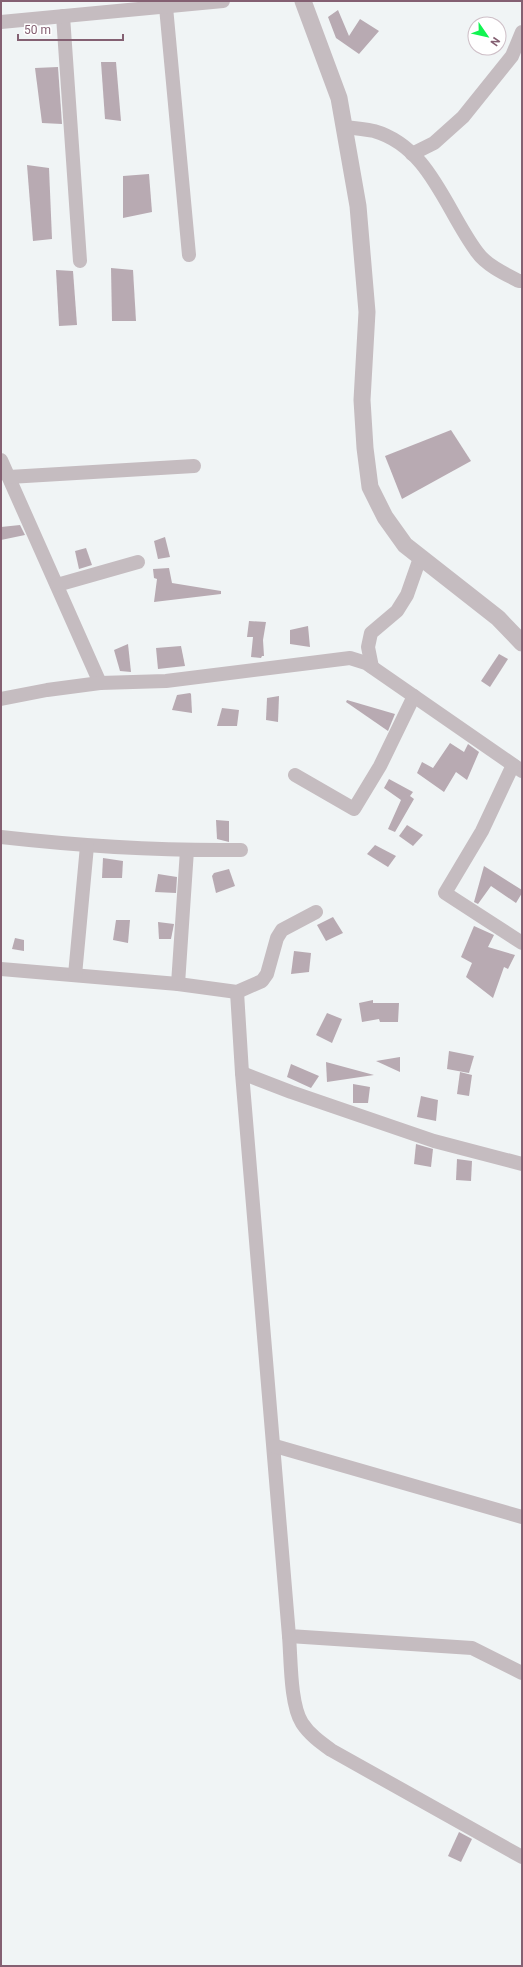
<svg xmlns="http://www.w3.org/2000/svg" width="523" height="1967" font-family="Roboto,sans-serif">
  <rect width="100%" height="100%" fill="#f0f4f5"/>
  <g fill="#b8aab2">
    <polygon points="338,10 349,36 360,19 379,31 359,54 336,38 328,17"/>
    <polygon points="101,62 116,62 121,121 105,119"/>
    <polygon points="58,67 62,124 42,123 35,68"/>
    <polygon points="27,165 49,168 52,239 33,241"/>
    <polygon points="149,174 152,212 123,218 123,176"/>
    <polygon points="111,268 133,270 136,321 112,321"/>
    <polygon points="56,270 73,271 77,325 59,326"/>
    <polygon points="451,430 471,461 402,499 385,456"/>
    <polygon points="20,525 25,535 1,540 1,527"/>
    <polygon points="165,537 170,557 158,559 154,541"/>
    <polygon points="86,548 92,565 79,569 75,551"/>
    <polygon points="169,568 172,583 221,591 221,594 154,602 157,579 154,578 153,569"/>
    <polygon points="249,621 266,622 263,640 264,656 262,656 261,658 251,657 253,637 247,637"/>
    <polygon points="308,626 310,647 290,644 290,630"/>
    <polygon points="128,644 131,672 120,671 114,650"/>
    <polygon points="181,646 185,666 158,669 156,648"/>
    <polygon points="499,654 508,659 490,687 481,681"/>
    <polygon points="190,693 191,694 192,713 172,710 177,695"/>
    <polygon points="279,696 278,722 266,720 267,698"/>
    <polygon points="347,700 395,714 388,731 346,702"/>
    <polygon points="222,708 239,710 237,726 217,726"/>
    <polygon points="450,743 464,752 468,744 479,752 467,780 456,772 444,792 417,773 422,762 433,768"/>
    <polygon points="389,779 413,792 410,796 414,799 395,832 388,829 401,800 384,788"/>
    <polygon points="216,820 229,821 229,842 217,839"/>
    <polygon points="407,825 423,835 413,846 399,836"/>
    <polygon points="375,845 396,856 388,867 367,854"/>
    <polygon points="103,858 123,861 122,878 102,878"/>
    <polygon points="484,866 522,890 522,893 516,903 491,886 478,904 474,902"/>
    <polygon points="229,869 235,886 216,893 212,876 214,873"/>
    <polygon points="158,874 177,877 176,893 155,892"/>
    <polygon points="333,917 343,933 326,941 317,925"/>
    <polygon points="116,920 130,920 128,943 113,940"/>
    <polygon points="158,922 174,924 171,939 159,939"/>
    <polygon points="474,926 494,935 488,947 515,955 508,969 504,967 493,998 466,977 472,963 461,957"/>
    <polygon points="15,938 24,940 24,951 12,949"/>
    <polygon points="294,951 311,953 309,972 291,974"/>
    <polygon points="373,1000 373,1003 399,1003 398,1022 380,1022 379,1019 362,1022 359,1003"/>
    <polygon points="327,1013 342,1019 332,1043 316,1035"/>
    <polygon points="449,1051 474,1056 469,1073 447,1069"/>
    <polygon points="400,1057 400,1072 376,1061"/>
    <polygon points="326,1062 374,1075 327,1082"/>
    <polygon points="291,1064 319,1076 311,1088 287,1077"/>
    <polygon points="460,1072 472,1075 469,1096 457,1094"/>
    <polygon points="353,1084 370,1087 368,1103 353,1103"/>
    <polygon points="421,1096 438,1100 436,1121 417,1117"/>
    <polygon points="416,1144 433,1149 431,1167 414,1164"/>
    <polygon points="457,1159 472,1161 471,1181 456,1180"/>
    <polygon points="459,1832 472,1839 461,1862 448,1856"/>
  </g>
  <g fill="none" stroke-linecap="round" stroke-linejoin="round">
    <g stroke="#c5bcc0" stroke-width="14">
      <polyline points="166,7 189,255"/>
      <polyline points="63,16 80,261"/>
      <polyline points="1,22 223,1"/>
      <path d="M344,127C354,128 364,129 374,131C430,147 446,211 477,252C486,265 505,274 519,281H522"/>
      <polyline points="412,154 434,143 463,117 512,56 522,32"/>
      <polyline points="1,460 100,683"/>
      <polyline points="9,477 194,466"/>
      <polyline points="57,585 138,562"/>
      <polyline points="372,667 368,647 371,633 397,611 407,595 420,558"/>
      <polyline points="1,699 47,690 100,683 166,681 350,658 366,663 522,771"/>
      <polyline points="513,765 482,831 445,893 522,943"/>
      <polyline points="295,775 354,809 380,766 414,696"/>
      <path d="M1,837C81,846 160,851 241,850"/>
      <polyline points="1,969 178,984 237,992 262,981 267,974 277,938 282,930 316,912"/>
      <polyline points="75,975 87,846"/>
      <polyline points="178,984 187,850"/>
      <polyline points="237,992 242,1073 289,1636 472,1648 522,1673"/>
      <polyline points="242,1073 291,1092 434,1141 522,1164"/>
      <polyline points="275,1446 522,1517"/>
      <path d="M289,1636C291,1659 290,1704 302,1723C309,1734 320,1742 331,1750L522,1857"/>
    </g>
    <polyline stroke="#c5bcc0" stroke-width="17" points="303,1 339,98 358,206 367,312 362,400 365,448 370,487 385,517 405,545 498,618 522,643"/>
  </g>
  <rect width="523" height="1967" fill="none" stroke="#846072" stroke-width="4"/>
  <g transform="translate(487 36) rotate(124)"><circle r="19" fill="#ffffff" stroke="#cebfc7"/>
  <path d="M0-3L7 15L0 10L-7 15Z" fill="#11f451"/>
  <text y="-6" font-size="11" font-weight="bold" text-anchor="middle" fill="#846072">N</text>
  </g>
  <path d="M18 34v6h105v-6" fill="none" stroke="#846072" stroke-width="2"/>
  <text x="24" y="34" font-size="12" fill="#846072" stroke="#ffffff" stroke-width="3" paint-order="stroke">50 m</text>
</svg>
